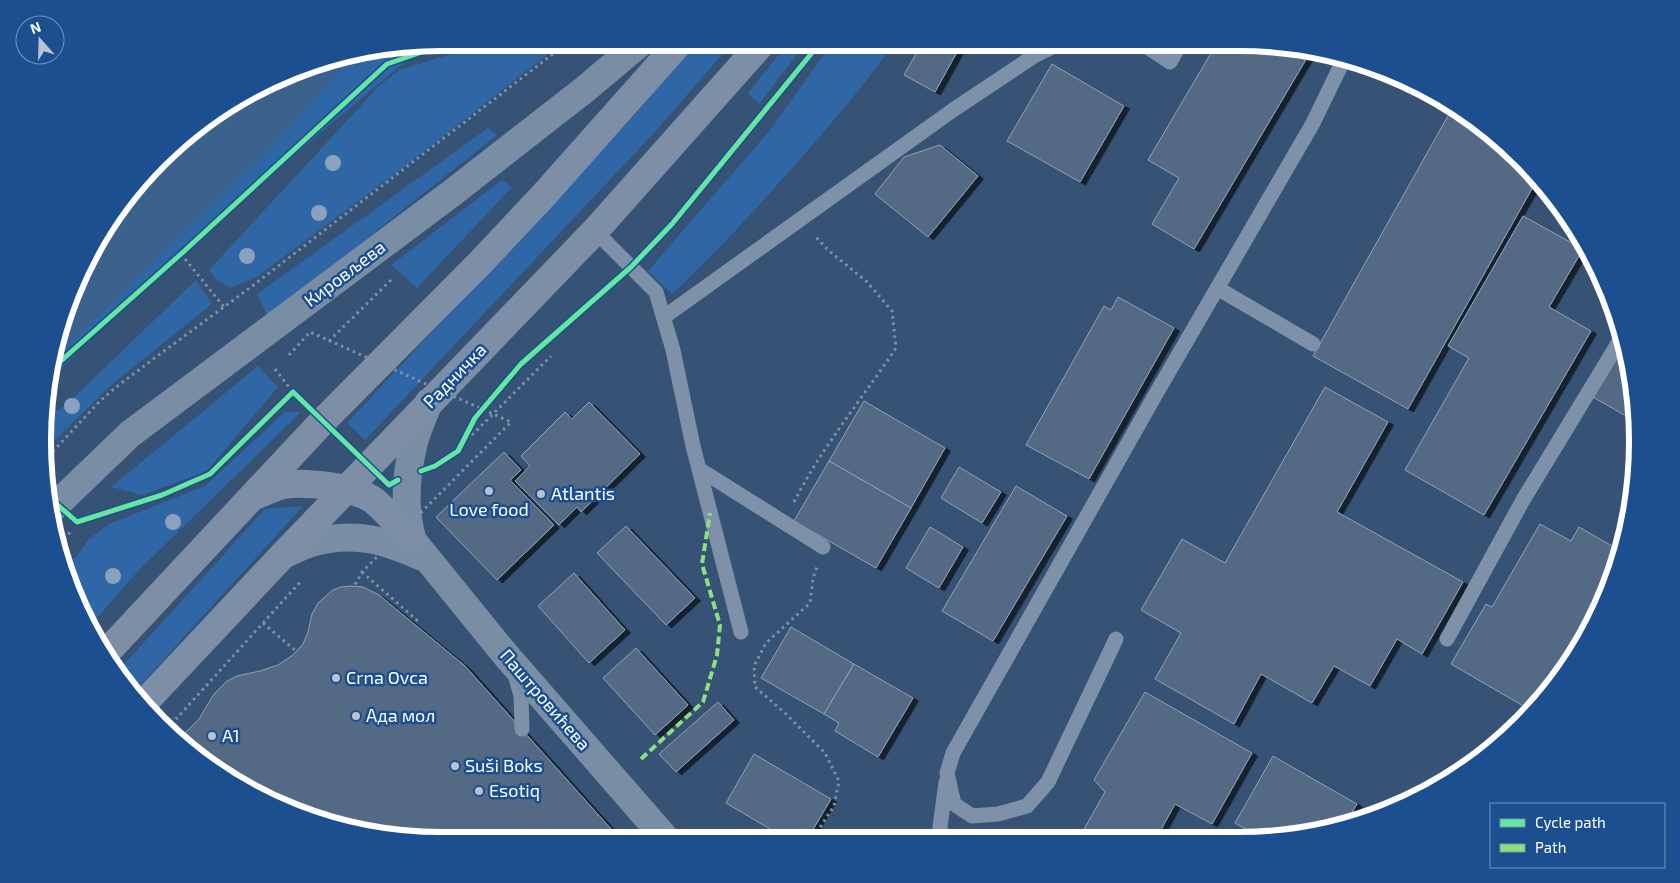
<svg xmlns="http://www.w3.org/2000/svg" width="1680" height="883" font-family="'Exo 2',sans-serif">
  <defs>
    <filter id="shadow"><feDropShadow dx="5.5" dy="3" stdDeviation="0" flood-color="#0009"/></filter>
  </defs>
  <rect width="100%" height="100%" fill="#365274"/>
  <g fill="#2f66a5">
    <polygon points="487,43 562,43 404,167 258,276 231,288 216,279 209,270 379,86 399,70"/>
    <polygon points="697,43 732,43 654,133 365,440 347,423 621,130"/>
    <polygon points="788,43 806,43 759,104 748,93"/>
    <path d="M832,43H894C870,78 843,109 816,141C770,194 723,246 672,294L648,271L771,129Z"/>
    <polygon points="425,45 306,145 118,311 52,378 56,339 110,220 198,125 313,64"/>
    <polygon points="488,128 497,135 268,317 257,294"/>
    <polygon points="502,180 512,187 417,288 391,265"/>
    <polygon points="196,280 212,304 110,386 45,450 49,412 59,410 72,399"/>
    <polygon points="258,366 278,387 207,471 142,495 111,487"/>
    <polygon points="285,412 301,412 140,569 90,626 73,594 67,569 89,539 109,524 205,486"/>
    <polygon points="303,506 134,692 117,672 265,509"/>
  </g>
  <polygon fill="#3b618d" points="352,57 267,152 54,359 56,338 110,220 198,125 313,64"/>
  <g fill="#526984" stroke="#92a2b6" filter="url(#shadow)">
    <polygon points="922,43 962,43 935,92 904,75"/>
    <polygon points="1217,43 1264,43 1311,51 1194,249 1152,224 1179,178 1148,160"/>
    <polygon points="1052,64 1124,106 1080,182 1007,141"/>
    <polygon points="1453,107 1482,125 1538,178 1408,409 1313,356"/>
    <polygon points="940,145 978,176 928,237 875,194 904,157"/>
    <polygon points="1523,216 1583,249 1549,307 1591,331 1484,515 1405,470 1469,358 1448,346"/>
    <polygon points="1118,297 1174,328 1089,479 1026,445 1104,306 1111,310"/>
    <polygon points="1623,340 1634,390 1635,421 1591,396"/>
    <polygon points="1325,387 1388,422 1337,512 1463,582 1422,654 1397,639 1370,686 1334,666 1312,703 1261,674 1234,724 1155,679 1181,633 1141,610 1182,539 1225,563"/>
    <polygon points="864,401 945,448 911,508 829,461"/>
    <polygon points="589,402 640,454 581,512 577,507 559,525 515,481 530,466 521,456 565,412 572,419"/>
    <polygon points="504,452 521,470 510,480 554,525 497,580 436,517"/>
    <polygon points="829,461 911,508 876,568 794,521"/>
    <polygon points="959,467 1001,492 982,523 941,498"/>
    <polygon points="1016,486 1067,516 993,641 942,611"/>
    <polygon points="1540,524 1571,541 1579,527 1621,551 1596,618 1539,704 1532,711 1451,664 1486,604 1492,607"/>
    <polygon points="626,526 695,598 666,625 597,553"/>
    <polygon points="930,527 963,547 939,588 906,568"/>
    <polygon points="574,573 625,630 589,663 538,606"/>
    <polygon points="351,586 363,587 379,595 465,666 620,839 416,840 338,827 265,799 180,738 199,719 214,694 227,681 237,676 260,671 278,665 293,655 303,644 308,632 312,614 318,603 333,590 341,587"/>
    <polygon points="791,627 854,664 824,714 761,678"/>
    <polygon points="636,648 688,705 655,735 603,678"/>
    <polygon points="854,664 913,698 878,757 835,731 839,723 824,714"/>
    <polygon points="1145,692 1252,753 1212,824 1175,804 1157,837 1079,838 1105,792 1094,780"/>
    <polygon points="718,702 734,720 676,772 659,754"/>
    <polygon points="754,754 831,799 808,838 787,839 726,803"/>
    <polygon points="1273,756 1357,804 1346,822 1291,837 1260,837 1235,823"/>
  </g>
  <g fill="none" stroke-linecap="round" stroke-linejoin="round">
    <g stroke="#7d92a8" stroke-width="3" stroke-dasharray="2.5 4" stroke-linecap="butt">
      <polyline points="387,64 399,49"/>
      <polyline points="181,254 224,307"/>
      <polyline points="329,341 393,278"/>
      <polyline points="275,369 293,392"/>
      <polyline points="472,435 551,356"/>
      <polyline points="44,461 99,402 115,388 156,357 251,287 567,43"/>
      <path d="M794,502C822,447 862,399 896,348L892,311L867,282L828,250L814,235"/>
      <polyline points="61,545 70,532"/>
      <polyline points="362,572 419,622"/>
      <polyline points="263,623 297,652"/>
      <polyline points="167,729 302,580"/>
      <polyline points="813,838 834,806 839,781 825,753 785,713 755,687 754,666 766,643 810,603 813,578 817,567"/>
    </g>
    <g stroke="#7d92a8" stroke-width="15">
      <polyline points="1141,43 1170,62 1181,43"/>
      <polyline points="595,231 656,292 673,350 693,446 741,632"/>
      <polyline points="1217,288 1313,344"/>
      <polyline points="664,317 953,110 1034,56 1060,43"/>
      <polyline points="699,469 823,547"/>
      <polyline points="1116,639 1048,782 1027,806 998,814 972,816 954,804 947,773 953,753 1157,392 1313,123 1345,57"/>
      <polyline points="1447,639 1523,500 1622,337"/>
      <polyline points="515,674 521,696 522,729"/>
      <polyline points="942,838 940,827 946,782"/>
    </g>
    <g stroke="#798da4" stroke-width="28">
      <path d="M429,402C424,415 418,428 414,442C406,474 403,509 413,541L504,653L666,839"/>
      <polyline points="53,508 130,434 452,193 584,90 640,43"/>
      <path d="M283,555C292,551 301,546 311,543C355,530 387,541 427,559"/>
    </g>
    <g stroke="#7d8ea7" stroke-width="28">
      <path d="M254,496C263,493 274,487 283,485C305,481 354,487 373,500C387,511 401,529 413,541"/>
      <polyline points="105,654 323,421 479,264 543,196 679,43"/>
      <polyline points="143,704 283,555 595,231 762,43"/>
    </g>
    <polyline stroke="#7d92a8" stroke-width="3" stroke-dasharray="2.5 4" stroke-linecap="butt" points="289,355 310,332 511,422 362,572 354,587"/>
    <polyline stroke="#8de07e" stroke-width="4" stroke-dasharray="8 4" stroke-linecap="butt" points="641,759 703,702 717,655 720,625 702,564 710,513"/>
    <defs>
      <g id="cycleway">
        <polyline points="53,368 181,254 387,64 448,43"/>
        <polyline points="421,471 435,466 458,451 475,418 521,364 631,267 672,224 820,43"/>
        <polyline points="51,499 77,522 162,495 210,474 293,392 389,485 398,480"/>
      </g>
    </defs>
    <use href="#cycleway" stroke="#1b4f8f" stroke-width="8"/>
    <use href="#cycleway" stroke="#66e7a1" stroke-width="5"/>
  </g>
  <g fill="#8aa2be">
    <circle cx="333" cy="163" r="8"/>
    <circle cx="319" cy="213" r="8"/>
    <circle cx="247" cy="256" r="8"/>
    <circle cx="72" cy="406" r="8"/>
    <circle cx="173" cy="522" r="8"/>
    <circle cx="113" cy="576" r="8"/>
  </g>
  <g fill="#b9c2ce" stroke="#1b4f8f" stroke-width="2">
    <circle cx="489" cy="491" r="5"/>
    <circle cx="541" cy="494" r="5"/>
    <circle cx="336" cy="678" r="5"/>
    <circle cx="356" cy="716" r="5"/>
    <circle cx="212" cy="736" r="5"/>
    <circle cx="455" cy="766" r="5"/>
    <circle cx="479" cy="791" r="5"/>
  </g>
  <g text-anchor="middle" stroke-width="5" stroke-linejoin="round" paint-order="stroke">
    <g font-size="18" fill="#fff" stroke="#1b4f8f">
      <text transform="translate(345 274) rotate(-37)" y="6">Кировљева</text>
      <text transform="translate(455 376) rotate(-46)" y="6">Радничка</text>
      <text transform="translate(545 700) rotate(49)" y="6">Паштровићева</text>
    </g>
    <g font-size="18" fill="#fff" stroke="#1b4f8f" text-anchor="start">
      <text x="551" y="500">Atlantis</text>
      <text x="489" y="516" text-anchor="middle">Love food</text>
      <text x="346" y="684">Crna Ovca</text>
      <text x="366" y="722">Ада мол</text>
      <text x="222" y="742">A1</text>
      <text x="465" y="772">Suši Boks</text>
      <text x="489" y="797">Esotiq</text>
    </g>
  </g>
  <path d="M0 0H1680V883H0ZM441 51H1239A390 390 0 0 1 1629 441V442A390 390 0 0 1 1239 832H441A390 390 0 0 1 51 442V441A390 390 0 0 1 441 51Z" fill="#1b4f8f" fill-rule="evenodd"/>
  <path fill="none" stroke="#fff" stroke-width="6" d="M441 51H1239A390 390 0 0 1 1629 441V442A390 390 0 0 1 1239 832H441A390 390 0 0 1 51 442V441A390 390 0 0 1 441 51Z"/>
  <rect x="1490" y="803" width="175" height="65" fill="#1b4f8f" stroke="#7695bc"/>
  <rect x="1500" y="819" width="25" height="8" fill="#66e7a1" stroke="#7695bc"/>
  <text x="1535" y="828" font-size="15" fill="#ffffff">Cycle path</text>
  <rect x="1500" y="844" width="25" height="8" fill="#8de07e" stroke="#7695bc"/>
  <text x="1535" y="853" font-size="15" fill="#ffffff">Path</text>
  <g transform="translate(40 40) rotate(340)"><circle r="24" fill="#1b4f8f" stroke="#7695bc"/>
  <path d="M0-4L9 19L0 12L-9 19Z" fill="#b9c2ce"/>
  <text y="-8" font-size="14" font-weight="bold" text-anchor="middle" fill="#ffffff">N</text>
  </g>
</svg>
